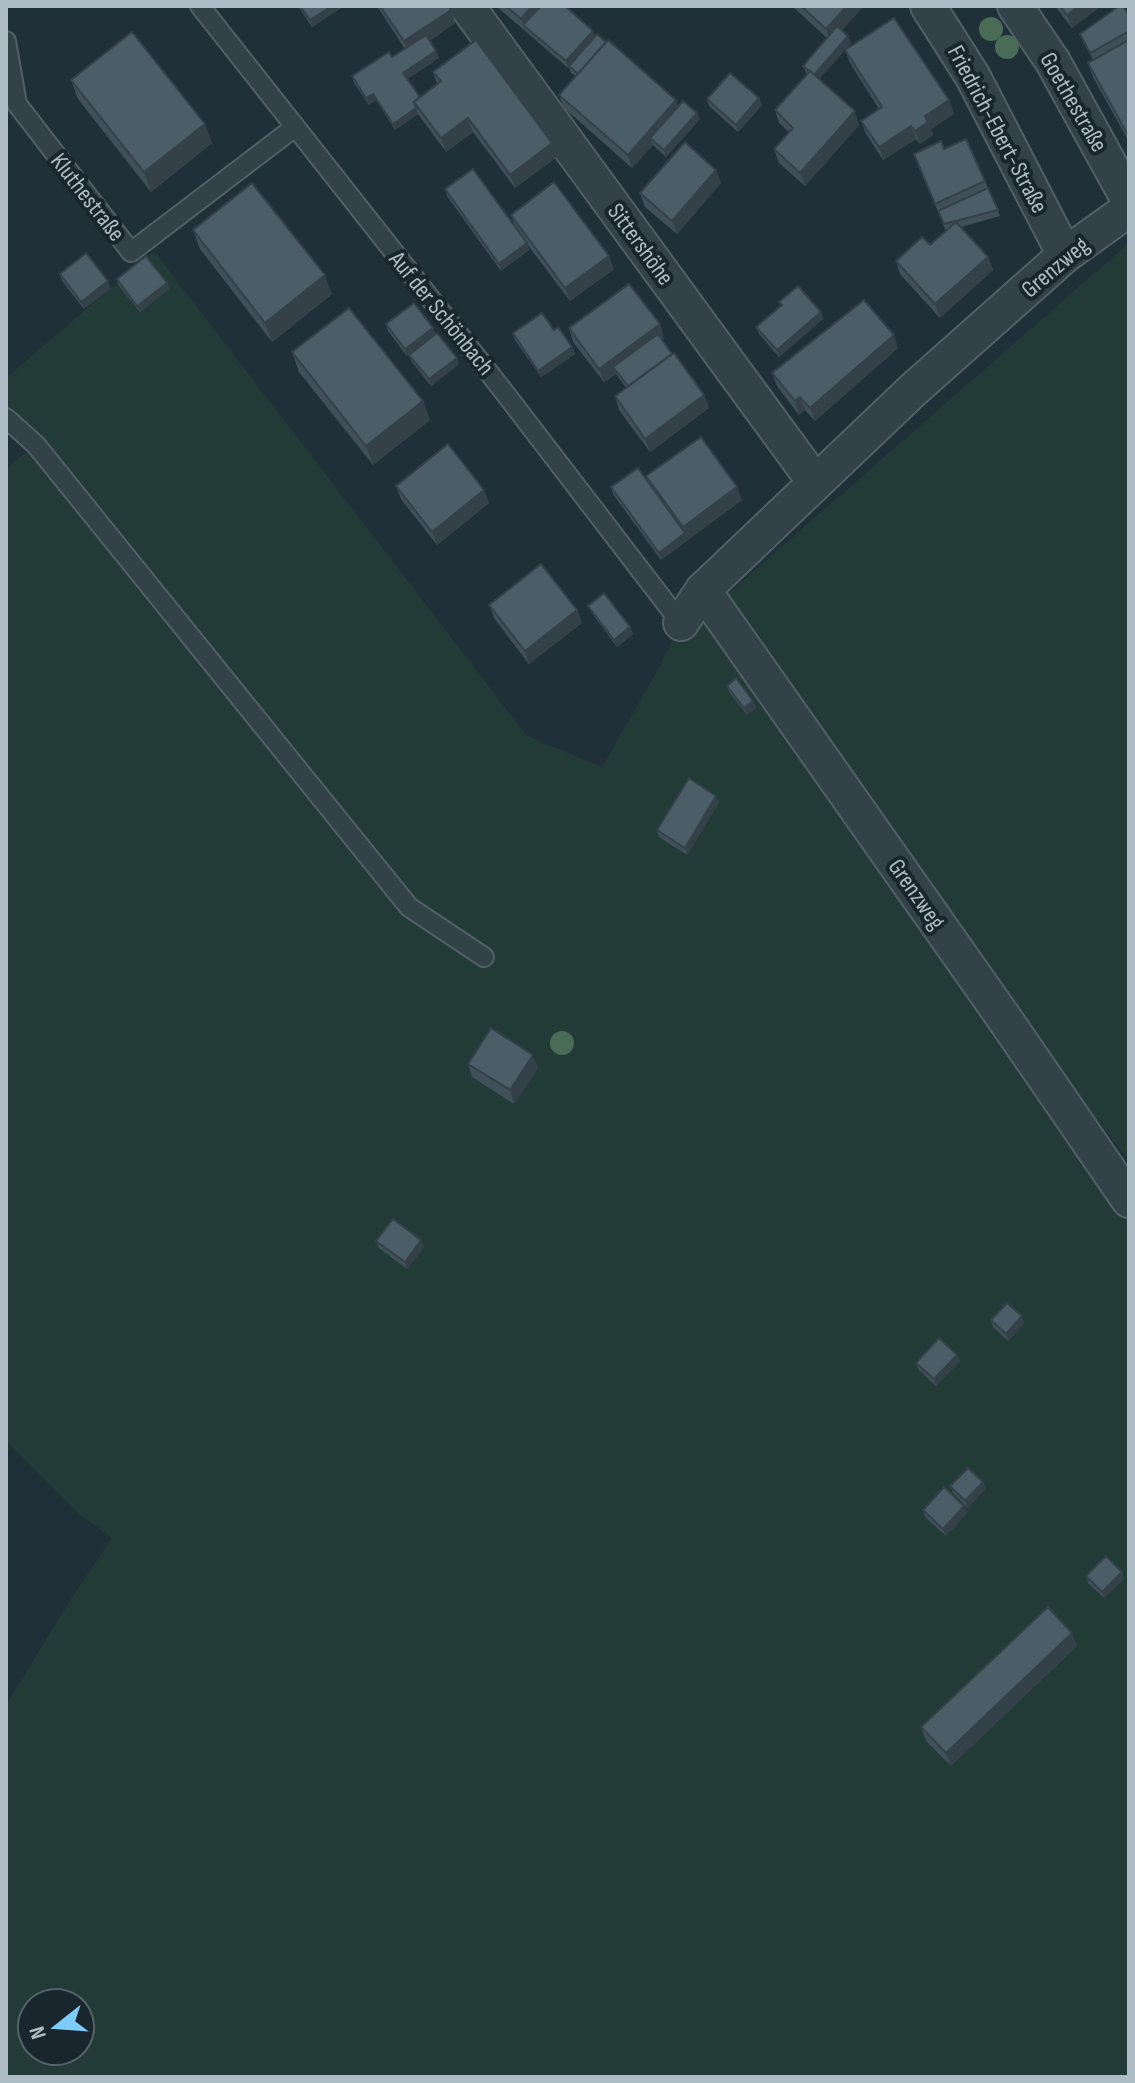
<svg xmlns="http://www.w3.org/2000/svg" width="1135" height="2083" font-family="'Sofia Sans Condensed',sans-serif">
  <rect width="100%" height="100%" fill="#203038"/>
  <path fill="#233b37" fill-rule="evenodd" d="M1129,243V1161L845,790L1129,1200V2077H6V1705L71,1599L112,1538L79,1514L6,1441V469L36,444L6,418V378L154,251L527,736L602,767L656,673L681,623L714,606ZM32,2003H80V2051H32Z"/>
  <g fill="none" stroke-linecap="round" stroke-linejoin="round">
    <defs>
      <g id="service">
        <polyline points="200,6 501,388 681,623"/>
        <polyline points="6,41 17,104 131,252 295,127"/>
        <polyline points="6,418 36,445 409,907 484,957"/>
      </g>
      <g id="minor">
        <polyline points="467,6 815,482"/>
        <polyline points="928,6 973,77 1065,255"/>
        <polyline points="1015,6 1053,62 1129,200"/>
        <polyline points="703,590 1004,1018 1129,1200"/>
        <polyline points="681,623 703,590 913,390 1065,255 1129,209"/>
      </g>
    </defs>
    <use href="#service" stroke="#515f66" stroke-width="22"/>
    <use href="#minor" stroke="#515f66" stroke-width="38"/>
    <use href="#service" stroke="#334148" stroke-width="18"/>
    <use href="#minor" stroke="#334148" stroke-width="34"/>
  </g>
  <g fill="#4a6b55">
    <circle cx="991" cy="29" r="12"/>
    <circle cx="1007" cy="47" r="12"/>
    <circle cx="562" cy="1043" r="12"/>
  </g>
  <g fill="#405059">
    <polygon points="298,6 344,6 312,27"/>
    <polygon points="377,6 448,6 455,23 429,41 439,58 407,79 420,97 437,84 433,72 552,143 557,157 515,188 473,132 446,152 418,114 395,130 376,100 369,105 354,83 352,76 392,57 405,49"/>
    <polygon points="496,6 565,6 593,31 595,37 678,106 700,119 666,157 653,145 632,168 564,108 559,95 576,76 571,73 569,67 568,68"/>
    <polygon points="792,6 864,6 842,30 848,36 851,43 819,79 859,125 805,186 779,163 774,149 789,132 779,123 775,110 807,74 803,66 827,38"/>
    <polygon points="1055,6 1101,6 1072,28"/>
    <polygon points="1129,16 1129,39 1093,60 1080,34"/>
    <polygon points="1129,40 1129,142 1093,77 1088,63"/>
    <polygon points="845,50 949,100 954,114 931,129 933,135 920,144 916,139 883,160 866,134 861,121 879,109 850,63"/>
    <polygon points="71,80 212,143 151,192 78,99"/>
    <polygon points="759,98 762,105 738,132 709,106 707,99"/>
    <polygon points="944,149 985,181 1000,216 961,227 988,257 993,270 940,318 900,274 896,261 930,245 946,231 914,154"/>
    <polygon points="721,183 677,234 645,207 640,193"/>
    <polygon points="445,189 515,226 511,215 614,269 570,301 527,244 529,250 501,271 447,196"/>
    <polygon points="193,230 332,294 272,342 200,249"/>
    <polygon points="60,274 111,288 84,309 62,281"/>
    <polygon points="117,279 167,283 169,289 140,312 119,286"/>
    <polygon points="779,302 821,312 823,319 779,357 759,334 756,327 781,306"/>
    <polygon points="386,324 433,328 435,334 407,356 388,331"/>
    <polygon points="569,328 664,338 662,340 704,395 709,408 650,452 619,410 615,396 626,388 616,374 604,382 573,342"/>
    <polygon points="554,330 572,347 575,354 541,377 515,340 513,333"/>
    <polygon points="898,348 815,421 805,410 799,415 777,386 772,373"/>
    <polygon points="292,352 423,401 430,420 373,465 299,372"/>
    <polygon points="409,355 459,364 431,386 412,362"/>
    <polygon points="646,476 742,500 661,560 613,494 611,487 648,482"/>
    <polygon points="396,486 489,503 437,545 401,499"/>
    <polygon points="489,605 577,610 582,623 529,664 494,618"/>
    <polygon points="588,606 630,627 633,634 617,647 591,612"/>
    <polygon points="727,686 753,701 756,708 747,715 729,692"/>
    <polygon points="716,796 719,802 687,855 659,837 657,830"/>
    <polygon points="468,1064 538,1068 514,1104 472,1077"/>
    <polygon points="421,1240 424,1247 407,1269 379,1248 376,1241"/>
    <polygon points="991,1320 1024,1323 1008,1341 993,1327"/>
    <polygon points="957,1355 960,1361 936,1386 919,1370 916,1363"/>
    <polygon points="983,1482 985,1489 968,1508 953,1493 950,1486"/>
    <polygon points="964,1506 967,1513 946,1536 925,1517 923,1510"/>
    <polygon points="1122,1572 1124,1579 1104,1598 1088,1583 1086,1576"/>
    <polygon points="1077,1646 951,1766 926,1741 921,1727"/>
  </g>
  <g fill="#344148">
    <polygon points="332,6 344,6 312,27 310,20"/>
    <polygon points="532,6 549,6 523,25 526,32 521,19"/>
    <polygon points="847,6 864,6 831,42 826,29"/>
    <polygon points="1079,6 1101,6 1072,28 1067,15"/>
    <polygon points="451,10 455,23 409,55 404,41"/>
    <polygon points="593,31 595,38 568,68 566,61"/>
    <polygon points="848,36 851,43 816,82 813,75"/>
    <polygon points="436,51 439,58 406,80 403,73"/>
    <polygon points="373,94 376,100 369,105 366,98"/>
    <polygon points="759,98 762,105 738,132 736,125"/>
    <polygon points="676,100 681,113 650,138 653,145 632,168 628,155"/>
    <polygon points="949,100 954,114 931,129 933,135 920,144 915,131 925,116"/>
    <polygon points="416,108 418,114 395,130 393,124"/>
    <polygon points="855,111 859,125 805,186 800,173"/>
    <polygon points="697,113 700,119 666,157 664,150"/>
    <polygon points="468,118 473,132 446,152 441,138"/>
    <polygon points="205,124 212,143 151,192 144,172"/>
    <polygon points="911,126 916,139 883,160 879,147"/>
    <polygon points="552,143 557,157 515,188 510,175"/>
    <polygon points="716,170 721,183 677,234 672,221"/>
    <polygon points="527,243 529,250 501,271 499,264"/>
    <polygon points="609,256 614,269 570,301 565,288"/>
    <polygon points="988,257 993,270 940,318 935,304"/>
    <polygon points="325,275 332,294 272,342 265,323"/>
    <polygon points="108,281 111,288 84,309 81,302"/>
    <polygon points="167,283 169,289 140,312 137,306"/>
    <polygon points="821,312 823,319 779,357 777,350"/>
    <polygon points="660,324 664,338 617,372 613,367 616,374 604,382 599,369"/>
    <polygon points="433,328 435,334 407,356 405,349"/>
    <polygon points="894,335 898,348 815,421 810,408"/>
    <polygon points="572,347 575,354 541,377 538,371"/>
    <polygon points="457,358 459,364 431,386 429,379"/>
    <polygon points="704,395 709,408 650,452 645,439"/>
    <polygon points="800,397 805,410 799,415 795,401"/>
    <polygon points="423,401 430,420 373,465 366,446"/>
    <polygon points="737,487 742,500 661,560 659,553 685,533 683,527"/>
    <polygon points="484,490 489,503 437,545 432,532"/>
    <polygon points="577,610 582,623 529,664 525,651"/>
    <polygon points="630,627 633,634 617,647 614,640"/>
    <polygon points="753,701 756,708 747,715 744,708"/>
    <polygon points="716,796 719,802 687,855 685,848"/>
    <polygon points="533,1055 538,1068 514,1104 510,1090"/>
    <polygon points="421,1240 424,1247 407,1269 405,1262"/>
    <polygon points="1022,1316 1024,1323 1008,1341 1006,1334"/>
    <polygon points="957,1355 960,1361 936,1386 934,1379"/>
    <polygon points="983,1482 985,1489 968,1508 965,1501"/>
    <polygon points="964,1506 967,1513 946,1536 943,1529"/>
    <polygon points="1122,1572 1124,1579 1104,1598 1102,1592"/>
    <polygon points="1072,1633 1077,1646 951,1766 946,1753"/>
  </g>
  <g fill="#4b5d67" stroke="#344148" stroke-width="2">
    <polygon points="300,6 332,6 310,20"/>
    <polygon points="380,6 448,6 451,10 404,41"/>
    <polygon points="506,6 532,6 521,19"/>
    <polygon points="541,6 565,6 593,31 566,61 523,25"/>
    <polygon points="801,6 847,6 826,29"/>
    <polygon points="1060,6 1079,6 1067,15"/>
    <polygon points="1119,6 1123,6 1129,16 1129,31 1090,53 1080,34"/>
    <polygon points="894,18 949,100 925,116 928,122 915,131 911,126 879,147 861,121 882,107 845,50"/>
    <polygon points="837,26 848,36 814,75 803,66"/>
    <polygon points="132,32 205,124 144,172 71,80"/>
    <polygon points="597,34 606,42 578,74 569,66"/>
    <polygon points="426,35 436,51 403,73 420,97 414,102 416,108 393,124 373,94 366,98 352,76 389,52 392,57"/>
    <polygon points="476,40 552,143 510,175 468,118 441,138 414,102 441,81 433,72"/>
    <polygon points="608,40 676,100 628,155 559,95"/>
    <polygon points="1129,40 1129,137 1088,63"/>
    <polygon points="810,71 855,111 800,173 774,149 793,128 775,110"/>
    <polygon points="730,73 759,98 736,125 707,99"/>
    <polygon points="683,101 697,113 664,150 650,138"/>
    <polygon points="966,139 985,181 935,204 914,154 941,141 944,149"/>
    <polygon points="685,142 716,170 672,221 640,193"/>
    <polygon points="473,169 527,243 499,264 445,189"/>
    <polygon points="554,182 609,256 565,288 511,215"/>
    <polygon points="252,183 325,275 265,323 193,230"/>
    <polygon points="988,188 998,210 944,224 938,211"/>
    <polygon points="956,222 988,257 935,304 896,261 922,237 930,245"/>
    <polygon points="86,253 108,281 81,302 60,274"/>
    <polygon points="146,256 167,283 137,306 117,279"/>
    <polygon points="629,284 660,324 599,369 569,328"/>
    <polygon points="798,286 821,312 777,350 756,327 782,305 779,302"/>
    <polygon points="864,300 894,335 810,408 800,397 795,401 772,373"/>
    <polygon points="414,303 433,328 405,349 386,324"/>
    <polygon points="349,308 423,401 366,446 292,352"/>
    <polygon points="542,313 554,330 558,327 572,347 538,371 513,333"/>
    <polygon points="437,333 457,358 429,379 409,355"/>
    <polygon points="658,334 672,354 628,386 613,367"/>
    <polygon points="674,353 704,395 645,439 615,396"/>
    <polygon points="701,437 737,487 683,527 646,476"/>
    <polygon points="448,444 484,490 432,532 396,486"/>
    <polygon points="638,468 685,533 659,553 611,487"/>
    <polygon points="541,564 577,610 525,651 489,605"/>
    <polygon points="604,593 630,627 614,640 588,606"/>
    <polygon points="736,678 753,701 744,708 727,686"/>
    <polygon points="689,778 716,796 685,848 657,830"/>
    <polygon points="491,1028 533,1055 510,1090 468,1064"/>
    <polygon points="393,1219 421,1240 405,1262 376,1241"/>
    <polygon points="1007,1303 1022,1316 1006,1334 991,1320"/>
    <polygon points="939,1338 957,1355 934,1379 916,1363"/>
    <polygon points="968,1468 983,1482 965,1501 950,1486"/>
    <polygon points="944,1487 964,1506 943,1529 923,1510"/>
    <polygon points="1106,1556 1122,1572 1102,1592 1086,1576"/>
    <polygon points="1048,1607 1072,1633 946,1753 921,1727"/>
  </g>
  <g text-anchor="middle" stroke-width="8" stroke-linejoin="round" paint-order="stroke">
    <g font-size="24" fill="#aebcc5" stroke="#19262d">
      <text transform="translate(1074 102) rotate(60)" y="8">Goethestraße</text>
      <text transform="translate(998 129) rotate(62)" y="8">Friedrich-Ebert-Straße</text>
      <text transform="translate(88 197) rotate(52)" y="8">Kluthestraße</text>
      <text transform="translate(641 244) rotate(54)" y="8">Sittershöhe</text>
      <text transform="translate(1055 267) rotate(-40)" y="8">Grenzweg</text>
      <text transform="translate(442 313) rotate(51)" y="8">Auf der Schönbach</text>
      <text transform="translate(917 894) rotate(55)" y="8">Grenzweg</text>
    </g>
  </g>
  <rect width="1135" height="2083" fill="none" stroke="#aebcc5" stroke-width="16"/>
  <g transform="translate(56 2027) rotate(253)"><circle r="38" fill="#19262d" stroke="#55626a" stroke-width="2"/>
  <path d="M0-6L14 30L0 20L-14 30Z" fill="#7eccfa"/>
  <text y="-12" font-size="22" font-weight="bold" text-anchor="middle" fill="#aebcc5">N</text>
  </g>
</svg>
